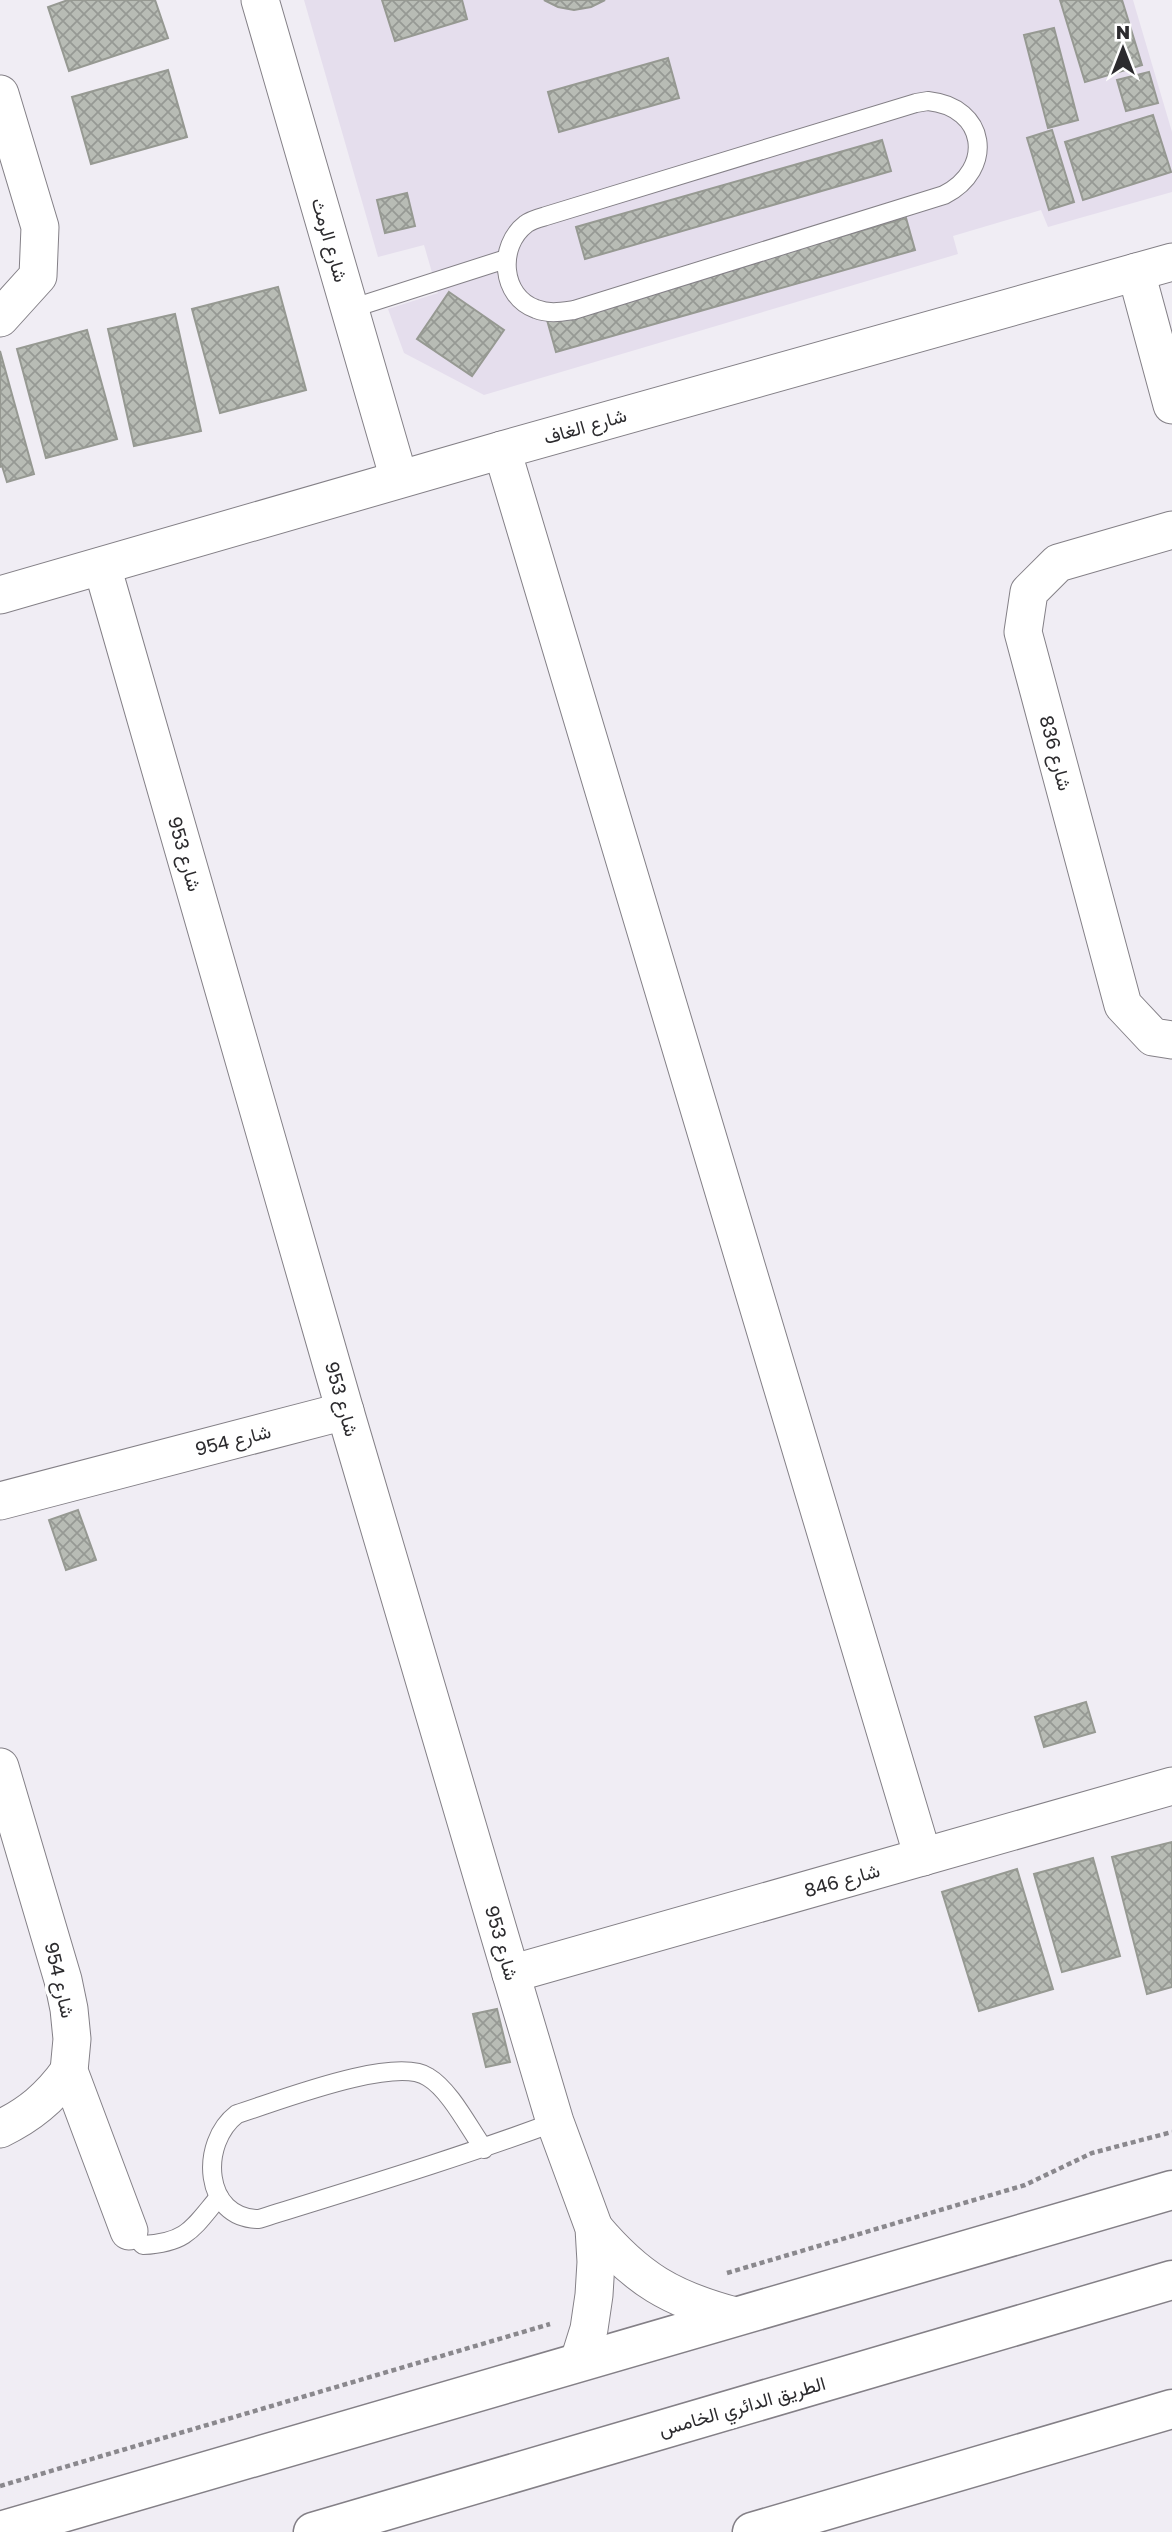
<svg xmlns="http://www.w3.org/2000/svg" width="1172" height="2532" font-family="'Golos Text',Vazirmatn,sans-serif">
  <defs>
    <pattern id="building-cross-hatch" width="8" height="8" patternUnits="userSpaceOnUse" patternTransform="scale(1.75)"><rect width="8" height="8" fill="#b8bcb5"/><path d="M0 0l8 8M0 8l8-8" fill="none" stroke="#969994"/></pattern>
  </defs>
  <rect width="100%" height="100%" fill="#f0edf4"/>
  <polygon fill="#e5deed" points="304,0 1133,0 1172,132 1172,192 1048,227 1041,210 953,236 958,254 484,395 404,353 388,309 438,293 424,245 378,257"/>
  <g fill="url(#building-cross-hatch)" stroke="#969992" stroke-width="2">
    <polygon points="68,0 155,0 168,38 69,71 48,7"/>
    <polygon points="382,0 462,0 467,19 395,41"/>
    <polygon points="544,0 605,0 591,7 574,10 558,7"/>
    <polygon points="1060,0 1122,0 1142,65 1085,82"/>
    <polygon points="1054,28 1078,120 1048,128 1024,35"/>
    <polygon points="668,58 679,98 559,132 548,92"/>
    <polygon points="168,70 187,137 91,164 72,97"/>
    <polygon points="1149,72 1158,103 1126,111 1117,80"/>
    <polygon points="1153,115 1171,172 1083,200 1065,142"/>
    <polygon points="1052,130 1074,202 1049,210 1027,138"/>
    <polygon points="882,140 891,171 585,259 576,227"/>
    <polygon points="407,193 415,226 385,233 377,200"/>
    <polygon points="906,218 915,250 556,352 547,320"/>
    <polygon points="278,287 306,390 220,413 192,309"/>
    <polygon points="449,292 504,330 472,376 417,339"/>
    <polygon points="175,314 201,431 134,446 108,329"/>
    <polygon points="87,330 117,439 46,458 17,349"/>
    <polygon points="0,351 34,474 7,482 2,466 0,467"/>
    <polygon points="78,1510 96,1560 66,1570 49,1520"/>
    <polygon points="1086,1702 1095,1732 1044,1747 1035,1717"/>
    <polygon points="1172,1842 1172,1987 1147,1994 1112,1857"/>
    <polygon points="1093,1858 1120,1956 1062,1972 1034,1874"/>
    <polygon points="1017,1869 1053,1989 979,2011 942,1892"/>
    <polygon points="497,2009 510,2062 486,2067 473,2014"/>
  </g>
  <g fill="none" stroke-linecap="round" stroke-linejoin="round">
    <defs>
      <g id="service">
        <path d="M928,101C987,107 995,169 944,195L574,310C560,312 549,314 536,309C501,297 497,246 526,224C531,220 539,218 546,216L916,103Z"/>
        <polyline points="350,309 506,259"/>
        <path d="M484,2149C469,2128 450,2090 428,2077C395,2055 276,2102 237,2114C199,2143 203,2219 259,2219C358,2188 458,2158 555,2122"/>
        <path d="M129,2231L143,2245C187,2243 193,2228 219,2197"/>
      </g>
      <g id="minor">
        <polyline points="260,0 399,479"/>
        <polyline points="0,94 40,227 38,276 0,318"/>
        <polyline points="1136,272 1172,405"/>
        <polyline points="502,450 923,1857"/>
        <polyline points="1172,530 1058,563 1029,592 1023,632 1123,1005 1153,1037 1172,1040"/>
        <polyline points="102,566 345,1411 511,1974 555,2122 594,2228 596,2262 594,2295 589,2329 579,2361"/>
        <polyline points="0,595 502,450 1172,262"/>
        <polyline points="0,1501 345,1411"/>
        <polyline points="0,1767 63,1980 69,2009 72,2039 69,2071 129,2231"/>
        <polyline points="511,1974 1172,1786"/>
        <path d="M0,2129C29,2115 50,2098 69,2071"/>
        <path d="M594,2228C637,2279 671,2299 735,2316"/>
      </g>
      <g id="trunk">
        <polyline points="0,2531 1172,2190"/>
        <polyline points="313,2532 1172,2280"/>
        <polyline points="752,2532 1172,2409"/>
      </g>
    </defs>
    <use href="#service" stroke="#848087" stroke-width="20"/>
    <use href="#minor" stroke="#848087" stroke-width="39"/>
    <use href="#trunk" stroke="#848087" stroke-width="41"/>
    <g stroke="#8a888d" stroke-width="4.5" stroke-dasharray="5 3.5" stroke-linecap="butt">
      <polyline points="727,2273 1025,2185 1092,2153 1172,2132"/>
      <polyline points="0,2486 550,2324"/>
    </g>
    <use href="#service" stroke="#fff" stroke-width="18"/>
    <use href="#minor" stroke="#fff" stroke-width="37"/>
    <use href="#trunk" stroke="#fff" stroke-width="38"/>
  </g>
  <g text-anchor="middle" stroke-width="7" stroke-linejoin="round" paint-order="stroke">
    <g font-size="19" fill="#2c2b2e" stroke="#fff">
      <text transform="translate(330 240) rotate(74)" y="7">شارع الرمث</text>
      <text transform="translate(585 426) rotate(-16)" y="7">شارع الغاف</text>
      <text transform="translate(1056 753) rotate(75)" y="7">شارع 836</text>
      <text transform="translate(185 854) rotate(74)" y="7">شارع 953</text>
      <text transform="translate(342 1399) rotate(74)" y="7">شارع 953</text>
      <text transform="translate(233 1440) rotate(-14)" y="7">شارع 954</text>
      <text transform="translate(842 1880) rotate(-16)" y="7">شارع 846</text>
      <text transform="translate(502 1943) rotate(74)" y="7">شارع 953</text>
      <text transform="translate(60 1980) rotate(77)" y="7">شارع 954</text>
      <text transform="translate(742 2406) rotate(-16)" y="7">الطريق الدائري الخامس</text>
    </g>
  </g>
  <g transform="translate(1123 49)" stroke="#ffffff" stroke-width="5" paint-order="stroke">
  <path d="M0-5L12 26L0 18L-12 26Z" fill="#2c2b2e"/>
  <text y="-10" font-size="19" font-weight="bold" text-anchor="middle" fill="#2c2b2e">N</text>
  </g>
</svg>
